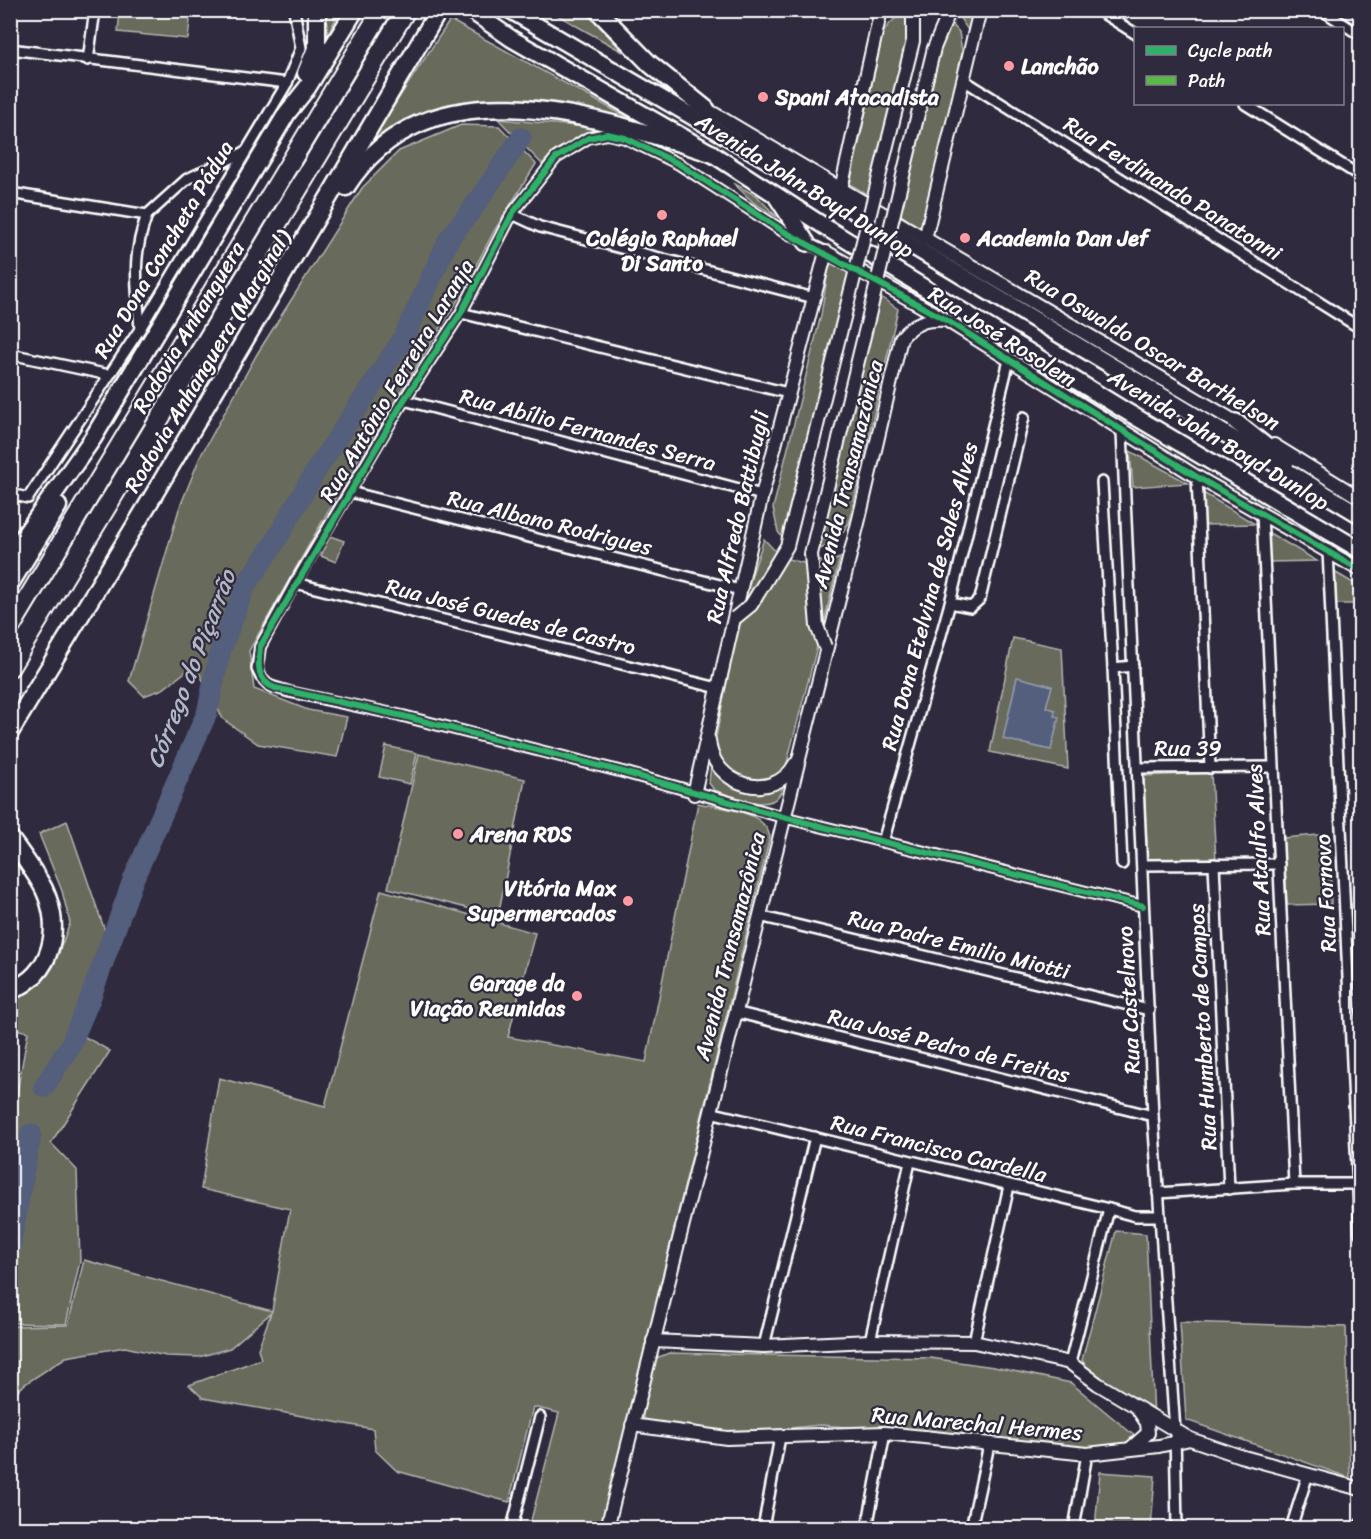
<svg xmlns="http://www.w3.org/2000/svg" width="1371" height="1539" font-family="Sriracha,sans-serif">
  <rect width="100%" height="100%" fill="#2f2a3d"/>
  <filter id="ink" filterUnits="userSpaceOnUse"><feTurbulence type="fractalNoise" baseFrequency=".0167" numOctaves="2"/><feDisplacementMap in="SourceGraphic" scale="12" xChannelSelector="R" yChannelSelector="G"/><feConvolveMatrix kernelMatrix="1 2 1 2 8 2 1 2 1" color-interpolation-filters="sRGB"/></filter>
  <g filter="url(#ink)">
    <g fill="#686a5c" stroke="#b4b4ae" stroke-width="1.5">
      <polygon points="120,11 191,11 188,39 118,32"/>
      <polygon points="322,11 340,11 325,39"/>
      <polygon points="550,11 586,11 623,52"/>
      <path d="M911,11L910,42L871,197L850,184L883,33C890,21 898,15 911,11Z"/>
      <polygon points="955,11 975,11 970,33"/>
      <polygon points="450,20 641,125 535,108 394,130 372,143 371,140"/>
      <polygon points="951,23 959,32 963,58 920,229 896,211 935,48"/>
      <polygon points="498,119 598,128 557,149 542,164"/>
      <polygon points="461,125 499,126 536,164 494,231 458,300 349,474 249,651 254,689 308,710 347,717 337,757 258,744 223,719 198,671 188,670 163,689 144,696 129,681 179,509 200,457 257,354 362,188 399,151"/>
      <polygon points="733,183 757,196 777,217 754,203"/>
      <polygon points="830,259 852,275 785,541 778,532 773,508 821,315"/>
      <path d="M878,295L898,309L849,523C840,537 833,547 815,550Z"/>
      <polygon points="1130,451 1188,483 1133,487"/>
      <polygon points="1200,491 1255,524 1203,525"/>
      <polygon points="1266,531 1317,561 1269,562"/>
      <polygon points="330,536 344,541 336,562 321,556"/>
      <polygon points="764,539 779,555 740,610"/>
      <path d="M784,558L808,564L818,643L785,770C747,791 738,783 713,752L739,619Z"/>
      <polygon points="840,558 822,630 815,559 826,563"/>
      <polygon points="1331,570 1360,587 1360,604 1334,604"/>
      <polygon points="1013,638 1062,648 1068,769 990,752"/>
      <polygon points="386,746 417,753 410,784 379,777"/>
      <polygon points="419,754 525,779 498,916 388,888"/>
      <path d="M711,764L741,786L784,781C783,785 782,792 779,795C768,813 730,795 714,790L709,783Z"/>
      <polygon points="1211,773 1216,861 1148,864 1143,776"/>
      <path d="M698,803C722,809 764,809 770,837L601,1528H529L559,1413L533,1407L509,1502L397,1471L375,1450L373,1429L203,1398L189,1385L261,1359L258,1349L271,1313L230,1348L199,1357L166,1356L125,1347L66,1357L25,1384L11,1398V1326L68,1325L84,1260L272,1311L290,1209L201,1189L219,1078L325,1106L381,890L535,933L508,1037L646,1062Z"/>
      <polygon points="67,821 106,934 69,1028 110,1051 51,1143 77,1170 80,1261 66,1324 10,1323 11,1126 28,1032 11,1028 11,997 23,995 54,965 70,923 62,891 39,834"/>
      <polygon points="1330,834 1331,904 1287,905 1283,838"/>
      <polygon points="1360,903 1360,978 1356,979 1352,904"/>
      <polygon points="1116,1231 1146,1234 1154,1418 1090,1372 1082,1360"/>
      <polygon points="1180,1322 1346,1327 1350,1478 1186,1420"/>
      <polygon points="669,1353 930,1358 994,1367 1071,1383 1136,1437 1136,1444 1087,1450 1001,1439 820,1425 722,1435 647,1422 641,1414 656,1358"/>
      <polygon points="1100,1472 1155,1476 1151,1528 1095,1528"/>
    </g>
    <polygon fill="#525e7b" stroke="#979eb0" stroke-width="1.5" points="1017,677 1052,686 1046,707 1055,710 1054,716 1059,717 1051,750 1003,739"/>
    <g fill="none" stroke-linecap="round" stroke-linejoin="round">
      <g stroke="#525e7b" stroke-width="21">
        <polyline points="44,1087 70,1046 90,999 133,880 207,713 220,652 245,586 272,547 317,469 404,337 450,237 471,211 521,138"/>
        <polyline points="10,1246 31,1134"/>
      </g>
      <defs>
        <g id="minor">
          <polyline points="1098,10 1136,34"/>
          <polyline points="1322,10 1360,35"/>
          <polyline points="1355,10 1360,14"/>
          <polyline points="10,49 287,83"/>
          <polyline points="88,60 95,10"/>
          <polyline points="965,81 1360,328"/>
          <polyline points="1245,104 1360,176"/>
          <polyline points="10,193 147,215 187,179 245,152"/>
          <polyline points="512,214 540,227 814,298"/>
          <polyline points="826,252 783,231 679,164 625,138 607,134 588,138 556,158 512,214 461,313 404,400 295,583 260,647 257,669 261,677 270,686 290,692 403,716 623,772 783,817 1143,906"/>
          <polyline points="461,313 788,393"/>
          <path d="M140,329C137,284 131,258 147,215"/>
          <polyline points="10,354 109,375"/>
          <polyline points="404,400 762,495"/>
          <polyline points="1122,432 1153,1116 1175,1431 1177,1528"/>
          <polyline points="1197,477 1210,768"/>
          <polyline points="1102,482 1113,668 1133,666"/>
          <polyline points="350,492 740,590"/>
          <polyline points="10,494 28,498 140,329 287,83 301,48 294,10"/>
          <polyline points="1262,514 1294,1184"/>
          <polyline points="1328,551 1360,1233"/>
          <polyline points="295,583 718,688"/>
          <polyline points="950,603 971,607 980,599 1024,417"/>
          <polyline points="1113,668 1122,864"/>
          <polyline points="1138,768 1273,767"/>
          <polyline points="883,842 950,603 1009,360"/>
          <polyline points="1214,864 1229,1189"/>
          <polyline points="1143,865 1279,864"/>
          <polyline points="759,916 1149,1010"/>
          <polyline points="735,1012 1153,1116"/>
          <polyline points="710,1112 1109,1209 1135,1216 1159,1216"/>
          <polyline points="1158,1193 1294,1184 1358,1184"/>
          <polyline points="870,1341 910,1162"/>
          <polyline points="974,1342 1009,1186"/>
          <polyline points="764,1346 815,1137"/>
          <polyline points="1070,1363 1109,1209"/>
          <polyline points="608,1525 624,1528"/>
          <polyline points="512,1528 540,1417"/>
          <polyline points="763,1528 780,1437"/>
          <polyline points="867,1528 885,1433"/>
          <polyline points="971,1528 989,1445"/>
          <polyline points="1074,1528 1087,1454"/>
          <polyline points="1291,1528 1308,1474"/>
          <polyline points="1359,1528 1360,1524"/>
        </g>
        <g id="tertiary">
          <polyline points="706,109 1244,427"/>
          <polyline points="841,189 881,10"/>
          <polyline points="925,239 980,10"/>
          <polyline points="1274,445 1360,498"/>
          <path d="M709,740C712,786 773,804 795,764"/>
          <polyline points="694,794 762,495 826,252 946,320 1197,477 1360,570"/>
          <polyline points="653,1341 764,1346 870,1341 974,1342 1070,1363 1098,1384 1190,1439 1240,1456 1360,1489"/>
          <polyline points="632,1425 727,1438 885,1433 1087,1454 1159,1446 1190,1439"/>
          <polyline points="1131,1448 1148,1433 1147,1423 1139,1411"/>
          <path d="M607,1528L859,519L901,338C914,322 926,319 946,320"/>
        </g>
        <g id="primary">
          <polyline points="470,10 512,39 711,153 830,230 1124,410 1360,550"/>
          <polyline points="510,10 837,201 1360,515"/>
          <polyline points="776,196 807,243"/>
          <polyline points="1236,422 1286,462"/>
        </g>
        <g id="trunk">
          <polyline points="597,10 650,64 706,109"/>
          <polyline points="306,73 317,46 317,10"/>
          <path d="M346,187C427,60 594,116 711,153"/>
          <polyline points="10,556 93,438 287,113 307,88 355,10"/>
          <polyline points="10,584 58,506"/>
          <polyline points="10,732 150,501 439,10"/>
          <path d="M10,838C22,855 35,872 44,889C62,928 53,974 10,991"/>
        </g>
        <g id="motorway">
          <polyline points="10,628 382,10"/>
          <polyline points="10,667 406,10"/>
        </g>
      </defs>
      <use href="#minor" stroke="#fff" stroke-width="14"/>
      <use href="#tertiary" stroke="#fff" stroke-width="16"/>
      <use href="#primary" stroke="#fff" stroke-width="20"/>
      <use href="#trunk" stroke="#fff" stroke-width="21"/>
      <use href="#motorway" stroke="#fff" stroke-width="22"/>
      <use href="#minor" stroke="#2f2a3d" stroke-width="9"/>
      <use href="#tertiary" stroke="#2f2a3d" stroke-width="12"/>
      <use href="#primary" stroke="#2f2a3d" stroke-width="15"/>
      <use href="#trunk" stroke="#2f2a3d" stroke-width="16"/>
      <use href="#motorway" stroke="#2f2a3d" stroke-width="18"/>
      <defs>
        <g id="tertiary-bridge">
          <polyline points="735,618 751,605 787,546 913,41 913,10"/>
          <polyline points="825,647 817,626 811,554 934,48 950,10"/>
        </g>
      </defs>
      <use href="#tertiary-bridge" stroke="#fff" stroke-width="16" stroke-linecap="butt"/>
      <use href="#tertiary-bridge" stroke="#2f2a3d" stroke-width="12"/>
      <polyline stroke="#58b947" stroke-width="4.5" stroke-dasharray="9 4.5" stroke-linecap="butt" points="1355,10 1360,14"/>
      <defs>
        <path id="cycleway" d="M1143,906L783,817L623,772L403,716L275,688C256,681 258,664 260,647L404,400L461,313L512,214L556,158L588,138L607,134L625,138L679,164L783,231L946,320L1197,477L1360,570"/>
      </defs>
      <use href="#cycleway" stroke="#2f2a3d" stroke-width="10"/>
      <use href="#cycleway" stroke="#2db169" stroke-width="6"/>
    </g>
  </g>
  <g fill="#ff9aa2" stroke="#2f2a3d" stroke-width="2">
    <circle cx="1009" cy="66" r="6"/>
    <circle cx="763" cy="97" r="6"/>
    <circle cx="662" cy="215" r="6"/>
    <circle cx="965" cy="238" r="6"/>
    <circle cx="458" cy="834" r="6"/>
    <circle cx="628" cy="901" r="6"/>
    <circle cx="577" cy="996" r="6"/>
  </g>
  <g text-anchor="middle" stroke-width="4.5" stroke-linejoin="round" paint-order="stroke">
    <g font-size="22" font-weight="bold" fill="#fff" stroke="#2f2a3d" text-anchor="start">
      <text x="1021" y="74">Lanchão</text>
      <text x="775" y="105">Spani Atacadista</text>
      <text x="662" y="246" text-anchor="middle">Colégio Raphael<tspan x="662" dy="25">Di Santo</tspan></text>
      <text x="977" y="246">Academia Dan Jef</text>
      <text x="470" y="842">Arena RDS</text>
      <text x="616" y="896" text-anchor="end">Vitória Max<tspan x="616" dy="25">Supermercados</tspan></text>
      <text x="565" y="991" text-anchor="end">Garage da<tspan x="565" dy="25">Viação Reunidas</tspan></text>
    </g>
    <g font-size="22" fill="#fff" stroke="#2f2a3d">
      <text transform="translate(805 185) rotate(32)" y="8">Avenida John Boyd Dunlop</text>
      <text transform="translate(1173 188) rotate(32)" y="8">Rua Ferdinando Panatonni</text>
      <text transform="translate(163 249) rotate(-59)" y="8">Rua Dona Concheta Pádua</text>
      <text transform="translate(188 327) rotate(-59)" y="8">Rodovia Anhanguera</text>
      <text transform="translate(1003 336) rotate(32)" y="8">Rua José Rosolem</text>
      <text transform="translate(1153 349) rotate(31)" y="8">Rua Oswaldo Oscar Barthelson</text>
      <text transform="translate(207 361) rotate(-59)" y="8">Rodovia Anhanguera (Marginal)</text>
      <text transform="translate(396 380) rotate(-59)" y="8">Rua Antônio Ferreira Laranja</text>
      <text transform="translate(588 429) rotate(15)" y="8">Rua Abílio Fernandes Serra</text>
      <text transform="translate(1219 439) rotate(31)" y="8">Avenida John Boyd Dunlop</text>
      <text transform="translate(847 474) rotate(-76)" y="8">Avenida Transamazônica</text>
      <text transform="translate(737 517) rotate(-77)" y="8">Rua Alfredo Battibugli</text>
      <text transform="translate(550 522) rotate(14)" y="8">Rua Albano Rodrigues</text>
      <text transform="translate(929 596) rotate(-75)" y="8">Rua Dona Etelvina de Sales Alves</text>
      <text transform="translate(511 616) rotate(14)" y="8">Rua José Guedes de Castro</text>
      <text x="1188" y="756">Rua 39</text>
      <text transform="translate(1258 850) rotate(-93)" y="8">Rua Ataulfo Alves</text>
      <text transform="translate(1325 893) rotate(-93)" y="8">Rua Fornovo</text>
      <text transform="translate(959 944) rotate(14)" y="8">Rua Padre Emilio Miotti</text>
      <text transform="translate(729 946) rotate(-76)" y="8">Avenida Transamazônica</text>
      <text transform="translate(1128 1000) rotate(-93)" y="8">Rua Castelnovo</text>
      <text transform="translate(1202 1027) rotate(-93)" y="8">Rua Humberto de Campos</text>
      <text transform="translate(949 1045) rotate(14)" y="8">Rua José Pedro de Freitas</text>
      <text transform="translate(939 1148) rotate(14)" y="8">Rua Francisco Cardella</text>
      <text transform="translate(977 1423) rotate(5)" y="8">Rua Marechal Hermes</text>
    </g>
    <g font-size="24" font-style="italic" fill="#b1b7c4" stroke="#2f2a3d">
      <text transform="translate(191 669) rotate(-69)" y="8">Córrego do Piçarrão</text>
    </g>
  </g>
  <rect width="1371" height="1539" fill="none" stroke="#2f2a3d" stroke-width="36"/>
  <rect x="18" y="18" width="1335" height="1503" fill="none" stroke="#fff" stroke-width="2" filter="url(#ink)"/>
  <rect x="1134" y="27" width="210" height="78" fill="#2f2a3d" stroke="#827f8b" stroke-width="1.5"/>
  <rect x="1146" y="46" width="30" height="9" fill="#2db169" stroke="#827f8b" stroke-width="1.5"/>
  <text x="1188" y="57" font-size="18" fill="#ffffff">Cycle path</text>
  <rect x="1146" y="76" width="30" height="9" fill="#58b947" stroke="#827f8b" stroke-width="1.5"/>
  <text x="1188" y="87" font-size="18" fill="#ffffff">Path</text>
</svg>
